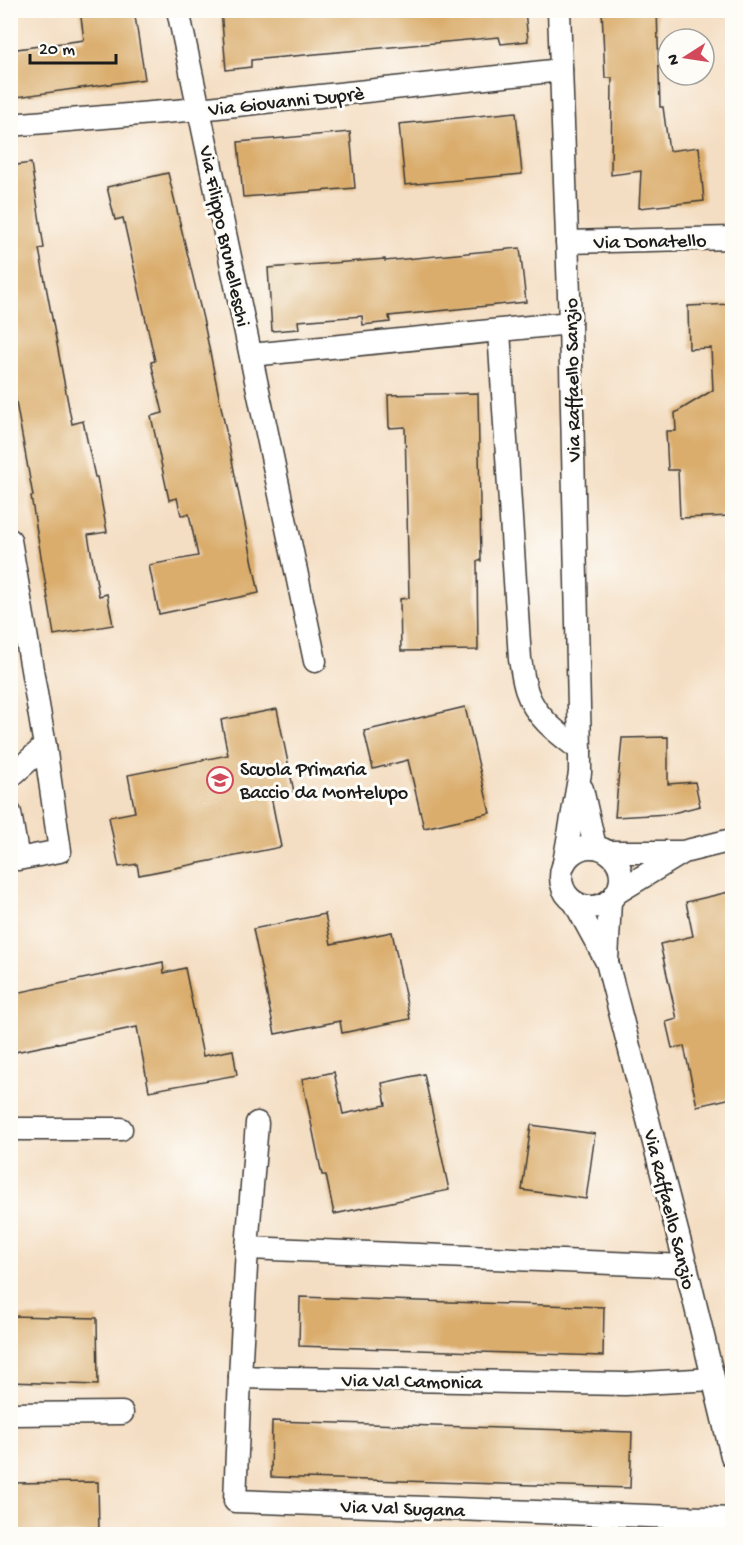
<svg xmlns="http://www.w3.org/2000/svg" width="743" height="1545" font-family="'Gochi Hand',sans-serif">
  <rect width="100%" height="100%" fill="#fdfcf7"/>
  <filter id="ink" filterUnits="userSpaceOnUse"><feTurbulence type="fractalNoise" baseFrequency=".0167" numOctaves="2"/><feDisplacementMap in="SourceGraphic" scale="12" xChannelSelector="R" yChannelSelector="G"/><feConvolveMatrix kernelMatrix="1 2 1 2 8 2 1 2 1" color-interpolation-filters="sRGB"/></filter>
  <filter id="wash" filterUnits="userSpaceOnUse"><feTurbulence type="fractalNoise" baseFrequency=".008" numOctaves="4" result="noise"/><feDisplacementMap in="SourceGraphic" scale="24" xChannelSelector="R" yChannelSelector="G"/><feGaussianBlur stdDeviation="1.35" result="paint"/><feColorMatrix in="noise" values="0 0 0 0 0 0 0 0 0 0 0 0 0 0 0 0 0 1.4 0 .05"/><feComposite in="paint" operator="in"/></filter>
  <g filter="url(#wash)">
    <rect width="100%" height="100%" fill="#f4dec3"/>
    <g id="blocks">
      <g fill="#daad6d">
        <polygon points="80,10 134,10 145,79 17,97 15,84 10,84 10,50 84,40"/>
        <polygon points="221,10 525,10 528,41 501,44 499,37 251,60 251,67 226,70"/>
        <polygon points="602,10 657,10 660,107 663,107 669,151 699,147 704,201 639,208 641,171 611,175 612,78 605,78"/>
        <polygon points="516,112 522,174 405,185 399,124"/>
        <polygon points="350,132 355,188 243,197 238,142"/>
        <polygon points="31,163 44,248 39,249 72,424 83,421 95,477 97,477 107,532 88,535 99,596 107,594 113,625 54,635 31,496 33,496 10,369 10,166"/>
        <polygon points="168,173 204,323 259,593 159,614 149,565 198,556 189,514 181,515 177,498 169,500 151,416 163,413 151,362 155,361 123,218 115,220 107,187"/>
        <polygon points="520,248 526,302 389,316 390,322 363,325 362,316 298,321 299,329 272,331 268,268 385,259 385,261"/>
        <polygon points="732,304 732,516 680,518 678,470 668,470 666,431 676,431 675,413 713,390 711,348 689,349 688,306"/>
        <polygon points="478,393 481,561 477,561 478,650 401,651 400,599 409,598 405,427 389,428 388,395"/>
        <polygon points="465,707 490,813 424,828 408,760 373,769 364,731"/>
        <polygon points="277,709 294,792 271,796 281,847 139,875 137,864 119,867 109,817 135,812 128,775 228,755 221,720"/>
        <polygon points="668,737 668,784 695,782 700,806 669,814 615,817 622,738"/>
        <polygon points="729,892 732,910 732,1098 697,1106 684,1046 672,1048 666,1022 677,1019 660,944 693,936 686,902"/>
        <polygon points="325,914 331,944 392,932 410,1019 342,1033 340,1021 275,1034 253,929"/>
        <polygon points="163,962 164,973 185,968 203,1056 233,1050 237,1075 149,1091 137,1027 10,1053 10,1001 17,1000 16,993"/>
        <polygon points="334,1072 343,1114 386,1105 382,1083 424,1074 449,1190 334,1214 326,1175 322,1175 302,1079"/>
        <polygon points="531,1125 595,1134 586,1199 522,1190"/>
        <polygon points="300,1297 604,1307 603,1356 299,1346"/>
        <polygon points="10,1316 97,1318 98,1385 10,1382"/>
        <polygon points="272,1421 632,1432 630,1488 271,1477"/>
        <polygon points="98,1482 99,1534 10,1534 10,1483"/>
      </g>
    </g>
  </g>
  <g filter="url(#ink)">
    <use href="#blocks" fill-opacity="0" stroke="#3c3935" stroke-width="1.5"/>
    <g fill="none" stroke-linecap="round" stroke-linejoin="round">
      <defs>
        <g id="minor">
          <polyline points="178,10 315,661"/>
          <polyline points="559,10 570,323 580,750 580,773 564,863"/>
          <polyline points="10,125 199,109 561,70"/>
          <polyline points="567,242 732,238"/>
          <path d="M499,331L520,659C522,670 523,681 527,692C535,717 559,734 580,750"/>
          <polyline points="251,355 570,323"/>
          <polyline points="10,540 45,746 60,851 18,859 10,813"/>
          <polyline points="10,777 45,746"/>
          <polyline points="582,789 595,847"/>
          <circle cx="591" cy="877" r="30"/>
          <polyline points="609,852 683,852 732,840"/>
          <polyline points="616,893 682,853"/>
          <polyline points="575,903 607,962 686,1266 732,1456"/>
          <polyline points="607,961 610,900"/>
          <polyline points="257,1123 247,1248 240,1377 625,1384 713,1379"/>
          <polyline points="10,1129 121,1129"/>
          <polyline points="247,1248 686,1266"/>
          <polyline points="240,1377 235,1501 732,1519"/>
          <polyline points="10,1414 122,1413"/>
        </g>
      </defs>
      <use href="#minor" stroke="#3c3935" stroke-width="25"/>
      <use href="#minor" stroke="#fff" stroke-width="22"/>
    </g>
  </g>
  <defs>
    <symbol id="school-ring" viewBox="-11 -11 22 22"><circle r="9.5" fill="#fdfcf7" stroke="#d1495b" stroke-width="1.5"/><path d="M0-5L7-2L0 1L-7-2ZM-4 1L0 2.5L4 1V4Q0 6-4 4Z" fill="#d1495b"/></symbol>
  </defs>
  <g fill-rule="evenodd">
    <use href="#school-ring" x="205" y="765" width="30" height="30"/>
  </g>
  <g text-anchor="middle" stroke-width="6" stroke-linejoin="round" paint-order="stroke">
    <g font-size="20" fill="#1c1c1c" stroke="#fdfcf7">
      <text transform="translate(286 100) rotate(-6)" y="7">Via Giovanni Duprè</text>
      <text transform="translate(226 236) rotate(78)" y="7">Via Filippo Brunelleschi</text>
      <text transform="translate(650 240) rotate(-1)" y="7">Via Donatello</text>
      <text transform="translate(571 380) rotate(-91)" y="7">Via Raffaello Sanzio</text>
      <text transform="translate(671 1209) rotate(76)" y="7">Via Raffaello Sanzio</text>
      <text transform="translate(412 1380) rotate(1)" y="7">Via Val Camonica</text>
      <text transform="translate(403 1507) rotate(2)" y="7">Via Val Sugana</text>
    </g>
    <g font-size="20" fill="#1c1c1c" stroke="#fdfcf7" text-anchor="start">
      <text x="240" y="775">Scuola Primaria<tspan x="240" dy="23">Baccio da Montelupo</tspan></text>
    </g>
  </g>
  <rect width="743" height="1545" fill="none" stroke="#fdfcf7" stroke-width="36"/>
  <g transform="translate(686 57) rotate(258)"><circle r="28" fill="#fdfcf7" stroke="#a3a29f" stroke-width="1.5"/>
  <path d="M0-4.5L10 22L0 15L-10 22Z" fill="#d1495b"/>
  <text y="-9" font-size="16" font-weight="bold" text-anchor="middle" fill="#1c1c1c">N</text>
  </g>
  <path d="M30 54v9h86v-9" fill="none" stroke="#1c1c1c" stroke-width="3"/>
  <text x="39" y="54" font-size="18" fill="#1c1c1c" stroke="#fdfcf7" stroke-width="4.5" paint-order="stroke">20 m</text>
</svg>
